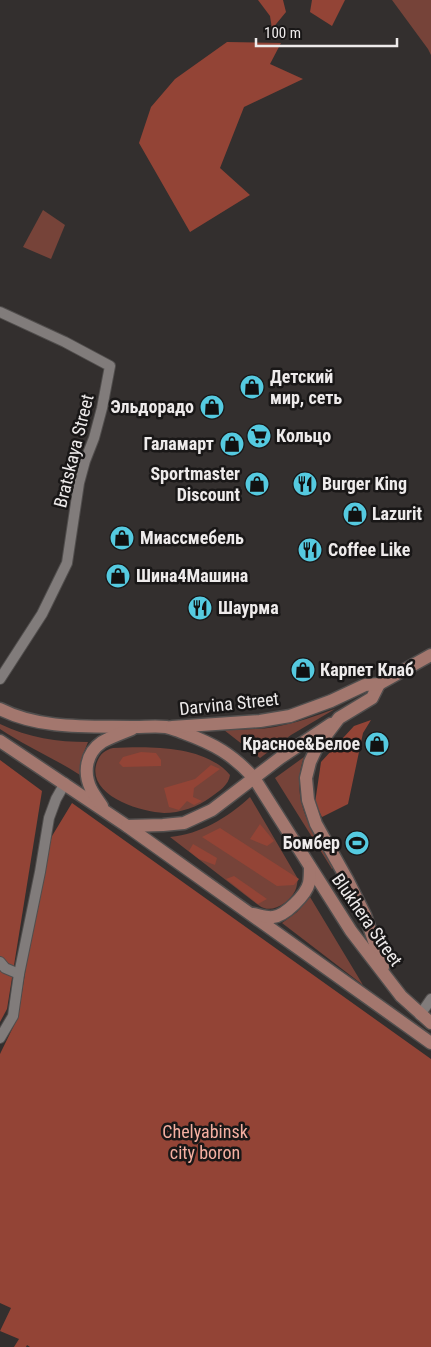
<svg xmlns="http://www.w3.org/2000/svg" width="431" height="1347" font-family="'Roboto Condensed',sans-serif">
  <rect width="100%" height="100%" fill="#332f2e"/>
  <g fill="#764339">
    <polygon points="392,0 431,0 431,55 428,49"/>
    <polygon points="43,210 65,225 51,259 23,247"/>
    <path d="M335,709L291,735L260,758L224,730C241,729 258,730 275,727C296,723 315,716 335,709Z"/>
    <path d="M0,724C29,738 57,742 88,742L82,757L80,775C54,758 25,746 0,729Z"/>
    <path d="M113,748C149,746 205,745 230,775C229,785 218,792 211,797C198,807 180,813 164,813C140,812 85,795 97,762C100,754 105,750 113,748Z"/>
    <path d="M304,757C289,799 312,832 334,866L332,869L275,778Z"/>
    <path d="M250,797L298,879C297,883 297,887 295,891C290,901 275,912 264,908C260,907 256,903 253,901L170,837C201,834 227,818 250,797Z"/>
    <polygon points="310,897 363,985 282,923 297,912"/>
  </g>
  <g fill="#934436">
    <polygon points="258,0 283,0 286,12 272,29 270,16"/>
    <polygon points="312,0 345,0 332,26 310,12"/>
    <polygon points="227,42 281,43 270,64 303,79 244,107 220,168 250,195 190,232 139,143 151,107 175,79"/>
    <polygon points="371,720 363,733 348,804 322,817 315,803 321,762 354,726"/>
    <polygon points="141,752 156,753 161,760 161,766 123,767 119,763 123,757"/>
    <polygon points="0,760 42,791 7,1009 0,1022"/>
    <polygon points="211,765 220,769 194,788 193,797 202,801 194,805 187,801 179,810 169,807 164,788 195,779"/>
    <polygon points="72,803 431,1059 431,1347 30,1347 27,1345 26,1347 14,1347 19,1339 0,1331 11,1308 0,1303 0,1054 18,1017 42,867 52,836"/>
    <polygon points="260,824 274,841 267,846 250,839"/>
    <polygon points="220,828 299,879 294,885 277,886 202,837"/>
    <polygon points="193,844 217,858 215,865 199,859 189,851"/>
    <polygon points="234,876 267,899 258,904 226,879"/>
  </g>
  <g fill="none" stroke-linecap="round" stroke-linejoin="round">
    <defs>
      <g id="minor">
        <polyline points="0,312 65,342 110,366 102,408 94,438 85,461 79,483 67,563 42,614 0,679"/>
        <polyline points="0,962 5,968 19,974"/>
        <polyline points="420,1015 431,999"/>
        <polyline points="0,1038 13,1016 19,974 40,872 49,818 56,799 65,783"/>
      </g>
      <g id="major">
        <polyline points="379,684 372,698 339,718 317,747 310,762 306,778 308,800 316,824 348,881 365,915 383,967"/>
        <path d="M0,709C41,730 91,726 135,727C145,727 156,726 166,727C172,728 178,731 184,733C214,744 232,754 254,778L351,931L401,996L431,1023"/>
        <polyline points="172,727 260,721 290,716 331,701 365,685 379,684 431,655"/>
        <polyline points="0,741 127,826 431,1043"/>
        <path d="M102,806C98,800 94,795 91,789C83,772 86,753 102,742C111,737 122,733 132,729"/>
        <polyline points="127,826 163,825 184,823 212,810 280,758 331,724"/>
        <path d="M253,914C259,915 267,918 273,917C285,916 306,895 309,883C310,878 310,872 310,867"/>
      </g>
    </defs>
    <use href="#minor" stroke="#514e4d" stroke-width="12"/>
    <use href="#major" stroke="#514e4d" stroke-width="15"/>
    <use href="#minor" stroke="#817c7b" stroke-width="10"/>
    <use href="#major" stroke="#a3776e" stroke-width="12"/>
  </g>
  <defs>
    <symbol id="shop-disc" viewBox="-11 -11 22 22"><circle r="9.5" fill="#55cae0" stroke="#191717"/><path d="M-5-2.5h2.3a2.7 3.5 0 0 1 5.4 0H5L5.5 6h-11ZM-1.5-2.5h3a1.5 2.3 0 0 0-3 0Z" fill="#111"/></symbol>
    <symbol id="supermarket-disc" viewBox="-11 -11 22 22"><circle r="9.5" fill="#55cae0" stroke="#191717"/><path d="M-6-5.5h2.5l.6 2H6L4.5 2H-2.5L-4.4-4H-6ZM-1.5 3.2a1.3 1.3 0 1 0 .1 0ZM3 3.2a1.3 1.3 0 1 0 .1 0Z" fill="#111"/></symbol>
    <symbol id="restaurant-disc" viewBox="-11 -11 22 22"><circle r="9.5" fill="#55cae0" stroke="#191717"/><path d="M-5-6h1v4h1v-4h1v4h1v-4h1v5L-1.5 .5V6h-2V.5L-5-1ZM5-6V6H3V1.5H1.5Q1.5-4 5-6Z" fill="#111"/></symbol>
    <symbol id="stadium-disc" viewBox="-11 -11 22 22"><circle r="9.5" fill="#55cae0" stroke="#191717"/><path d="M0-5a6.5 5 0 1 0 0 10a6.5 5 0 1 0 0-10ZM-3.5-1.8h7v3.6h-7Z" fill="#111"/></symbol>
  </defs>
  <g fill-rule="evenodd">
    <use href="#shop-disc" x="238" y="373" width="28" height="28"/>
    <use href="#shop-disc" x="198" y="393" width="28" height="28"/>
    <use href="#supermarket-disc" x="245" y="422" width="28" height="28"/>
    <use href="#shop-disc" x="218" y="430" width="28" height="28"/>
    <use href="#shop-disc" x="243" y="470" width="28" height="28"/>
    <use href="#restaurant-disc" x="291" y="470" width="28" height="28"/>
    <use href="#shop-disc" x="341" y="500" width="28" height="28"/>
    <use href="#shop-disc" x="108" y="524" width="28" height="28"/>
    <use href="#restaurant-disc" x="296" y="536" width="28" height="28"/>
    <use href="#shop-disc" x="104" y="562" width="28" height="28"/>
    <use href="#restaurant-disc" x="186" y="594" width="28" height="28"/>
    <use href="#shop-disc" x="289" y="656" width="28" height="28"/>
    <use href="#shop-disc" x="363" y="730" width="28" height="28"/>
    <use href="#stadium-disc" x="343" y="829" width="28" height="28"/>
  </g>
  <g text-anchor="middle" stroke-width="5" stroke-linejoin="round" paint-order="stroke">
    <g font-size="18" font-weight="bold" fill="#eeebeb" stroke="#191717" text-anchor="start">
      <text x="270" y="383">Детский<tspan x="270" dy="21">мир, сеть</tspan></text>
      <text x="194" y="413" text-anchor="end">Эльдорадо</text>
      <text x="276" y="442">Кольцо</text>
      <text x="214" y="450" text-anchor="end">Галамарт</text>
      <text x="240" y="480" text-anchor="end">Sportmaster<tspan x="240" dy="21">Discount</tspan></text>
      <text x="322" y="490">Burger King</text>
      <text x="372" y="520">Lazurit</text>
      <text x="140" y="544">Миассмебель</text>
      <text x="328" y="556">Coffee Like</text>
      <text x="136" y="582">Шина4Машина</text>
      <text x="218" y="614">Шаурма</text>
      <text x="320" y="676">Карпет Клаб</text>
      <text x="360" y="750" text-anchor="end">Красное&amp;Белое</text>
      <text x="340" y="849" text-anchor="end">Бомбер</text>
    </g>
    <g font-size="18" fill="#eeebeb" stroke="#191717">
      <text transform="translate(74 451) rotate(-76)" y="6">Bratskaya Street</text>
      <text transform="translate(229 704) rotate(-6)" y="6">Darvina Street</text>
      <text transform="translate(367 920) rotate(55)" y="6">Blukhera Street</text>
    </g>
    <g font-size="18" fill="#f5b0a2" stroke="#191717">
      <text x="205" y="1138">Chelyabinsk<tspan x="205" dy="21">city boron</tspan></text>
    </g>
  </g>
  <path d="M256 38v8h141v-8" fill="none" stroke="#eeebeb" stroke-width="2.5"/>
  <text x="264" y="38" font-size="15" fill="#eeebeb" stroke="#191717" stroke-width="4" paint-order="stroke">100 m</text>
</svg>
